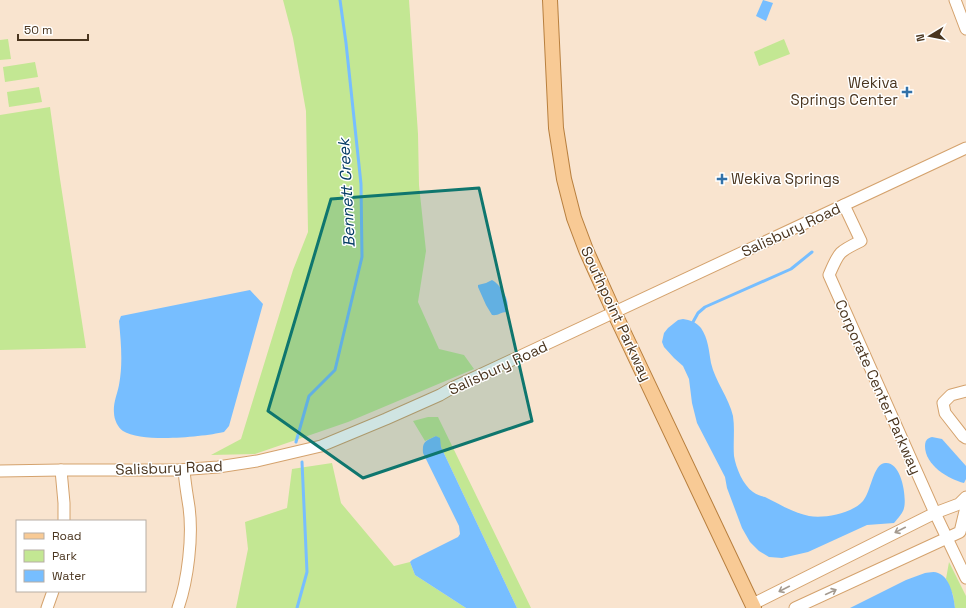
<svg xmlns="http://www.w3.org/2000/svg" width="966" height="608" font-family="'Space Grotesk',sans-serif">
  <rect width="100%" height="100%" fill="#f9e4cf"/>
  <g fill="#c3e793">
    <polygon points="283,0 409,0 418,134 419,185 426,251 418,302 439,349 464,355 474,369 348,422 255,454 211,455 241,439 293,270 308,232 306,111 293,38"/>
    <polygon points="8,39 11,59 0,60 0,40"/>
    <polygon points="784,39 790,54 759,66 754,52"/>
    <polygon points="35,62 38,77 5,82 3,67"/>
    <polygon points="39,87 42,102 9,107 7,92"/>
    <polygon points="50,107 60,179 86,348 0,350 0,115"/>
    <polygon points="428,417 438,417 531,608 517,608 441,447 439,438 436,436 425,441 413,421"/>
    <polygon points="332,463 341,503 394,566 410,562 415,575 466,608 236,608 248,549 245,522 287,508 292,469"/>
    <polygon points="949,562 966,596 966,608 955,608 953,595 946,579"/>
  </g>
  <g fill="#77beff">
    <polygon points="763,0 773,3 766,21 756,16"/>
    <path d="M492,280C501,285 512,302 506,312C501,312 498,316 492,315L486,305L478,287V285L486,283Z"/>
    <path d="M250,290L263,304L229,426L224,432C202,437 142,443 123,431C118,428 114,419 114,413C113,403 117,395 119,385C123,364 121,343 119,321L121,316Z"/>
    <path d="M683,319C690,320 696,322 701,328C708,338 709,351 711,363C715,381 729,398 733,416C735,429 733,442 734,456C736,468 743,485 753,492C757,495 761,496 765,497C779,504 794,513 809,516C824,519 853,513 863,501C871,492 873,464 885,463C901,461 907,496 904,508C903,513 898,518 894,523L867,525L808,552L782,558L769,557L759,551L750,542L742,528L727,488L725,477L697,423L692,403L689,379L683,366L674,358L664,347L662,342L664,333L668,328L678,320Z"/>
    <path d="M436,436L440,438L441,447L517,608H466L415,575L410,562L412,560L458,537L460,534L459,526L423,453C422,441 426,441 436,436Z"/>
    <path d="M932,437L942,439L966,466V479L964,483C948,479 925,465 925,446C925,441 927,438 932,437Z"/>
    <path d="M925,573C928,573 934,571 938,573C950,577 954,597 955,608H850L906,580Z"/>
  </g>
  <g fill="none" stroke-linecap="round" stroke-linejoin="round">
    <g stroke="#77beff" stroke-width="3">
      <polyline points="693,322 698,313 705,307 791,269 812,252"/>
      <polyline points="296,442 309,396 335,370 362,257 361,184 346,43 340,0"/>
      <polyline points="297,608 307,572 302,462"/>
    </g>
    <defs>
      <g id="minor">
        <polyline points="955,0 966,29"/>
        <path d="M844,205L861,241C838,252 839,252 829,275L935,513L966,578"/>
        <polyline points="966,391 951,395 943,403 945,413 963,436 966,438"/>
        <polyline points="61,470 64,503 64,521"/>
        <polyline points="0,471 61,470 178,470 218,467 257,461 321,446 386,419 440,395 452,388 966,148"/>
        <polyline points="753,604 935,513 959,504 966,497"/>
        <polyline points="47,608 53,591"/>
        <path d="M178,608C188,580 193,536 189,507C187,494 185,483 184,470"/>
        <polyline points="795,608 960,532 966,507"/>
      </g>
      <polyline id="major" points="550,0 556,128 564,179 574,218 586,250 614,312 754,608"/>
    </defs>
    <use href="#minor" stroke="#d4a26d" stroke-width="13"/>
    <use href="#major" stroke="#b87f3e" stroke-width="16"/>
    <use href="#minor" stroke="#fff" stroke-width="11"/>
    <use href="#major" stroke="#f8ca95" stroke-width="14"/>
  </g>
  <defs><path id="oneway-shaft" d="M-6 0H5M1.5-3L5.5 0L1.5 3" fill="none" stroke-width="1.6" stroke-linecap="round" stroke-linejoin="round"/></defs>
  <g stroke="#a49a8f">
    <use href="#oneway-shaft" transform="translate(900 530) rotate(153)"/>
    <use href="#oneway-shaft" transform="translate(784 589) rotate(153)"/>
    <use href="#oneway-shaft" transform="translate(831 592) rotate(-25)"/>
  </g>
  <path fill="#0f766e" fill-opacity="0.2" stroke="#0f766e" stroke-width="3" stroke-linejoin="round" d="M479,188L532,421L363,478L268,411L331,199Z"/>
  <g fill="#3271a8" stroke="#fff" stroke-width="1.5">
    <path d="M905 86h4v4h4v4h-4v4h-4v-4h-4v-4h4z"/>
    <path d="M720 173h4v4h4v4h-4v4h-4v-4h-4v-4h4z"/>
  </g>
  <g text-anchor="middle" stroke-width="3" stroke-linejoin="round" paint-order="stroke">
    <g font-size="15" fill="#4a351f" stroke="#fff" text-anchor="end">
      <text x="898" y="88">Wekiva<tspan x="898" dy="17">Springs Center</tspan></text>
      <text x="731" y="184" text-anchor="start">Wekiva Springs</text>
    </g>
    <g font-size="15" fill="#4a351f" stroke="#fff">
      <text transform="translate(791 230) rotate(-25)" y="5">Salisbury Road</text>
      <text transform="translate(616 314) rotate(65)" y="5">Southpoint Parkway</text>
      <text transform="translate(498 368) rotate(-25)" y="5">Salisbury Road</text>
      <text transform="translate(878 387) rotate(66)" y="5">Corporate Center Parkway</text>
      <text transform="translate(169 468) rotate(-2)" y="5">Salisbury Road</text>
    </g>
    <g font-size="16" font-style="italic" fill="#043b64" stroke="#fff">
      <text transform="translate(346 193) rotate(-93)" y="6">Bennett Creek</text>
    </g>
  </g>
  <rect x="16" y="520" width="130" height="72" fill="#ffffff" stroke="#b7aea5"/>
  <rect x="24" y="533" width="20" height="6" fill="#f8ca95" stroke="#b7aea5"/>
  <text x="52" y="540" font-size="12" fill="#4a351f">Road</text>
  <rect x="24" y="550" width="20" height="12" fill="#c3e793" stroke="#b7aea5"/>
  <text x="52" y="560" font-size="12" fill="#4a351f">Park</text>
  <rect x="24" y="570" width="20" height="12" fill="#77beff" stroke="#b7aea5"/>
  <text x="52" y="580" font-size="12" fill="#4a351f">Water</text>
  <g transform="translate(930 36) rotate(260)" stroke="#ffffff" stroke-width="3" paint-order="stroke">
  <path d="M0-3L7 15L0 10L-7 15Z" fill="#4a351f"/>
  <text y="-6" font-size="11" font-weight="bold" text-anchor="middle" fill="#4a351f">N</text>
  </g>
  <path d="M18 34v6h70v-6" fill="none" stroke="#4a351f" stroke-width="2"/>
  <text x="24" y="34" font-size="12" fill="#4a351f" stroke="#ffffff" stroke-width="3" paint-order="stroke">50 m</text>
</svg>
